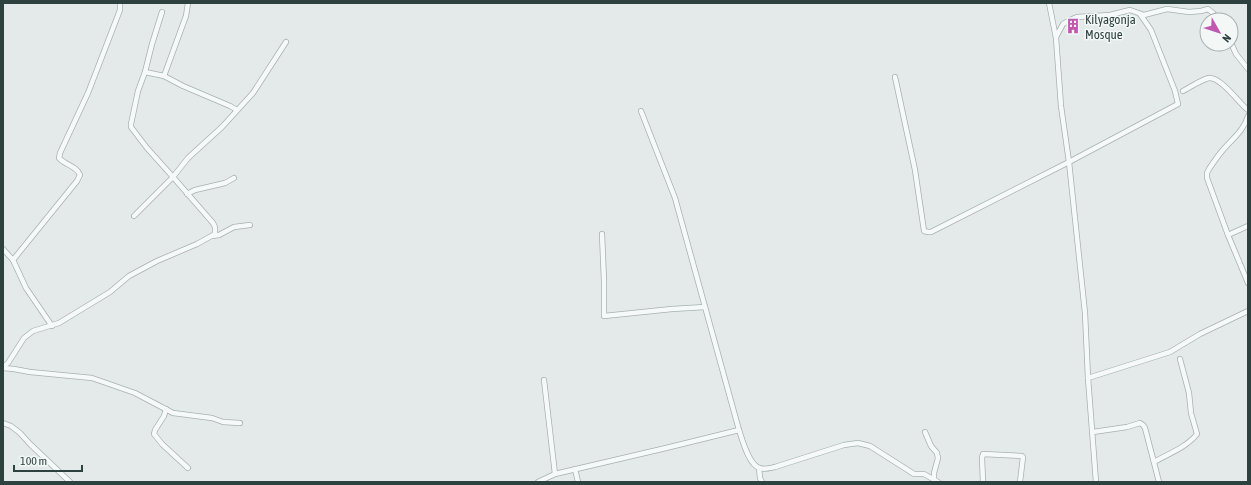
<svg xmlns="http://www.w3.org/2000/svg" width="1251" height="485" font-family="'Asap Condensed',sans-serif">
  <rect width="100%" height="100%" fill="#e4eaea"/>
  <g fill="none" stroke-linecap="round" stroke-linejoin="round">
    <defs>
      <g id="minor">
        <polyline points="1049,3 1056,38 1061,106 1069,162 1085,313 1088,378 1096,482"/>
        <polyline points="1056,37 1063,24 1070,20 1077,17 1110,15 1130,10 1144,15 1167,9 1189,12 1201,11 1208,9 1213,13 1218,20"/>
        <polyline points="1231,43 1236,54 1248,69"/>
        <polyline points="145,72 164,76 183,86 230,106 237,110"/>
        <polyline points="164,76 186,16 188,3"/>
        <polyline points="895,77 915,170 924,231 928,232 931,232 1069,162 1178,104 1175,91 1151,30 1140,14"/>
        <path d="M1183,91C1191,87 1200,80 1209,78C1221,77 1239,103 1248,110"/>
        <path d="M641,111L675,198L739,430C742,439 749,466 760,468C764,470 770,468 775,467L844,445L858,443L870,446L914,474H924L938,482"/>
        <path d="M1248,116C1244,131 1231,140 1222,151C1217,157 1213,163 1209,169L1207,173V178L1228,235L1248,283"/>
        <polyline points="187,194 195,190 225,183 234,178"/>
        <polyline points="134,216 173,177 147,148 131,127 131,124 138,91 145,72 152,44 162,12"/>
        <polyline points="602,234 604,281 604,316 672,309 705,307"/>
        <polyline points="1228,235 1248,226"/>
        <polyline points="212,236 219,235 234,227 250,225"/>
        <polyline points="3,249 13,260"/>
        <path d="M52,326L26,288L13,260L77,181L80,175C77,166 65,165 59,158L60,153L88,93L120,10V3"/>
        <polyline points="3,367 8,363 24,338 33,331 59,323 110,292 129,276 157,261 197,244 215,234 215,227 213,223 173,177 188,158 222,127 253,93 286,42"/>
        <polyline points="3,368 14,369 30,372 92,378 135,393 173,413 212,418 223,422 240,423"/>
        <polyline points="1088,378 1170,352 1200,334 1248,311"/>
        <polyline points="544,380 555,474 666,448 739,430"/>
        <polyline points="166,409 164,416 155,430 154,434 162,444 188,468"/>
        <polyline points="3,423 11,426 20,433 30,444 70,482"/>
        <polyline points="925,432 931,446 937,453 938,458 934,473 934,480"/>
        <polyline points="1093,432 1127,427 1140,423 1143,425 1145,428 1159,482"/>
        <path d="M1154,462C1168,454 1187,447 1197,434L1191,413L1189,393L1180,359"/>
        <polyline points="759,468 760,478 762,482"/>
        <polyline points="575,469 578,482"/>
        <polyline points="538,482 555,474"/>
        <polyline points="983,482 982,458 983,454 1022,456 1023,457 1020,482"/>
      </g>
    </defs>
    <use href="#minor" stroke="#a6b1b0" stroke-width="6"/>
    <use href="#minor" stroke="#f6f9f9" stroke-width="4.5"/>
  </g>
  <defs>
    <symbol id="building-bare" viewBox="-9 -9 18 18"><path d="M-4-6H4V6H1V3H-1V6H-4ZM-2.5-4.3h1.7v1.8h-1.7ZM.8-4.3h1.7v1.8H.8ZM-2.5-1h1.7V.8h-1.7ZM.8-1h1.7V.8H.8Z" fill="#c058b1" stroke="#f3f8f7" stroke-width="2.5" paint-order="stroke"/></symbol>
  </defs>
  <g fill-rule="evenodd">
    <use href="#building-bare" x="1062" y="15" width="22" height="22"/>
  </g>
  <g text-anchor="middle" stroke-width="3" stroke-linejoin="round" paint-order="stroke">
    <g font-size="13" fill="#2d413f" stroke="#f3f8f7" text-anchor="start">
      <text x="1085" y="24">Kilyagonja<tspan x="1085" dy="15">Mosque</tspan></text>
    </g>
  </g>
  <rect width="1251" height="485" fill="none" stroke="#2d413f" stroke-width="8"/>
  <g transform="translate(1219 32) rotate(129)"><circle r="19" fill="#f3f8f7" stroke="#a4afad"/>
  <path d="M0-3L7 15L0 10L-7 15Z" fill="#c058b1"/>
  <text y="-6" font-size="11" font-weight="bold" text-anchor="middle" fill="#2d413f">N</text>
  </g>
  <path d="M14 465v6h68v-6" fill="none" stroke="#2d413f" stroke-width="2"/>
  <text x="20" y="465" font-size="12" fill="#2d413f" stroke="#f3f8f7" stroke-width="3" paint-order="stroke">100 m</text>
</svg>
